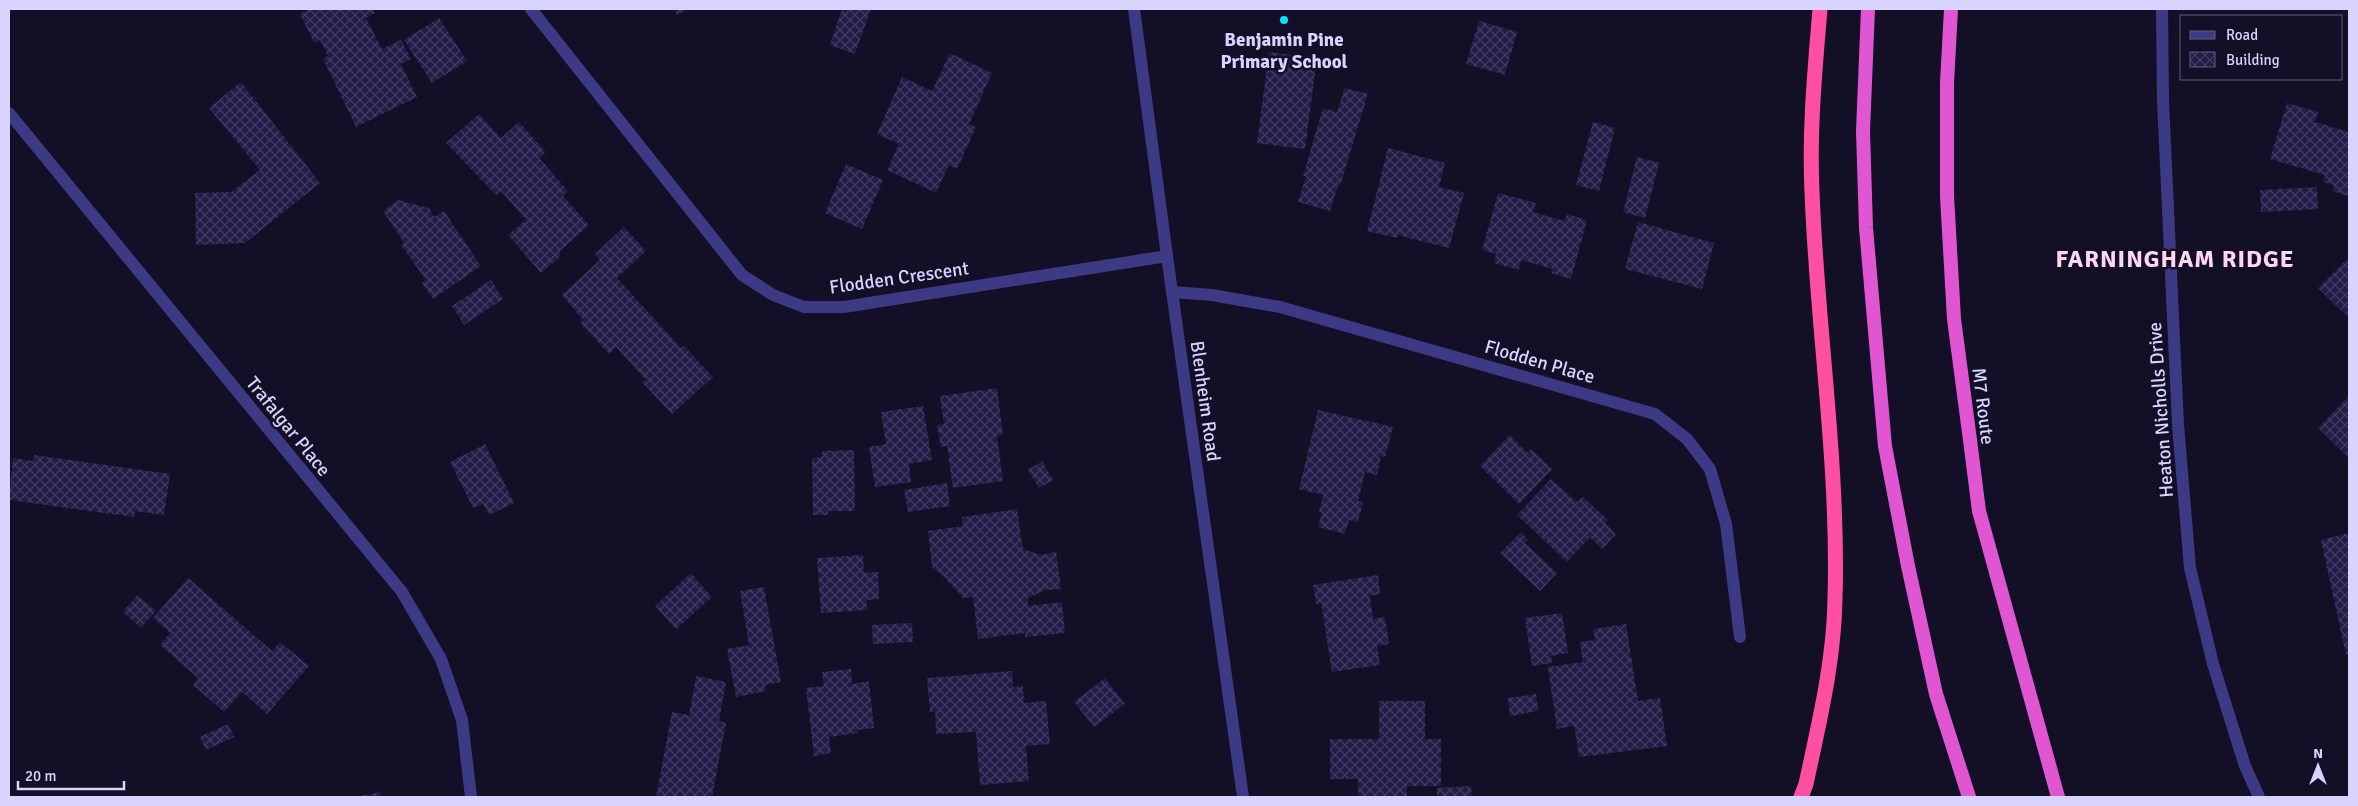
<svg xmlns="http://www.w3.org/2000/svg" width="2358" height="806" font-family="Signika,sans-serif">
  <defs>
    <pattern id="building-cross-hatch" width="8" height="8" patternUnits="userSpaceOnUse" patternTransform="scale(1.25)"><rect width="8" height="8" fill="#241b47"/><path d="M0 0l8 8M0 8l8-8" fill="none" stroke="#433b63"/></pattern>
  </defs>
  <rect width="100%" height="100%" fill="#130f26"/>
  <g fill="url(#building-cross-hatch)">
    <polygon points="310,9 373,9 375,13 366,18 382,49 401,40 411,59 401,64 417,97 356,127 323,59 328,56 320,40 314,43 300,14"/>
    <polygon points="674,9 689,9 677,15"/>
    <polygon points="842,9 871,9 855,54 830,45"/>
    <polygon points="439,18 467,61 432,83 404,40"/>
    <polygon points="1479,21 1517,32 1505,75 1466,64"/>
    <polygon points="1269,52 1317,58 1305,149 1257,143"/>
    <polygon points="950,53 992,73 969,124 976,127 957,169 949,165 936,193 887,170 899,144 877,134 902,77 932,91"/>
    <polygon points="241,82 320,183 245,243 196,245 195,193 231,192 260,170 209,108"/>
    <polygon points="1345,88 1368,94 1340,186 1338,186 1330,211 1298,202 1306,176 1303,176 1323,108 1337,112"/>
    <polygon points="2287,103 2318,112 2315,122 2349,132 2348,196 2332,191 2334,185 2323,182 2325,175 2270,159"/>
    <polygon points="479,114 501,138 519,122 546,152 539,158 568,191 563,196 589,225 560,251 560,257 541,273 508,235 526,220 501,191 496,195 446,143"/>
    <polygon points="1593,122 1615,128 1599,191 1576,185"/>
    <polygon points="1388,148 1445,163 1439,187 1464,193 1449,248 1397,235 1397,238 1367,231"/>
    <polygon points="1637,157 1659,163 1645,218 1623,212"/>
    <polygon points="846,164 883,180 862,229 825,213"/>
    <polygon points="2317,187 2318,209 2261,212 2260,190"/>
    <polygon points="1498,193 1536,203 1533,212 1564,221 1567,214 1587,220 1571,279 1551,273 1553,269 1521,260 1519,270 1494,263 1496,254 1482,250"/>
    <polygon points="398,200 429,208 434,217 444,211 481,266 433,299 422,283 426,280 401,245 404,243 383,211"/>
    <polygon points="1638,222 1714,243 1702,289 1625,269"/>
    <polygon points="624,227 646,251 617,278 681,348 684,346 713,377 672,414 642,382 645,379 616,347 609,354 580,323 583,320 562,295 600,260 595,254"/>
    <polygon points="2349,257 2349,318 2318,288"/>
    <polygon points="491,280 503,299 464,325 452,306"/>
    <polygon points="997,388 1003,435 997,436 1003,481 953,488 947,446 941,447 937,425 944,424 940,396"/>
    <polygon points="2349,396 2349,458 2318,428"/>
    <polygon points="923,406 932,460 909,464 911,482 875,487 869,447 886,444 881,412"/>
    <polygon points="1318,410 1393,427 1385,457 1381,456 1377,475 1365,472 1358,501 1363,502 1358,522 1349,520 1345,534 1318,527 1322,513 1319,512 1323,495 1299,489"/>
    <polygon points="1510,435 1528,453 1531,449 1552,469 1519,504 1480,466"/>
    <polygon points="485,444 514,503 489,515 483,504 473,508 450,462"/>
    <polygon points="854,450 855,511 828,511 828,515 813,515 812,458 822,457 822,451"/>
    <polygon points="34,455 170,474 164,515 135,511 134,517 9,500 13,458 33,461"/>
    <polygon points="1042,461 1053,480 1039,488 1028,470"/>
    <polygon points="1551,479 1577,502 1583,497 1608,520 1605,523 1616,534 1602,549 1590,537 1567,562 1517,515"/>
    <polygon points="947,483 950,506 908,512 904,490"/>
    <polygon points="1017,509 1023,549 1040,555 1056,552 1061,589 1045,590 1028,598 1028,606 1062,602 1065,633 1025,637 1025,633 978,639 973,597 963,598 944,577 932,567 928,531 963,526 962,517"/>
    <polygon points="1521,532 1528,540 1525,543 1557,573 1540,591 1500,553"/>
    <polygon points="2349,533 2349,654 2346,655 2321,540"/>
    <polygon points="863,555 864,573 878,572 879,599 866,600 867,610 821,613 817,558"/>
    <polygon points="691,573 712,597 676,629 655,606"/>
    <polygon points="1378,575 1380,594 1370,596 1373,619 1385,617 1389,644 1377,646 1380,665 1332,672 1321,603 1316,604 1313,585"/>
    <polygon points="188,578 272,651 280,642 309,666 267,714 242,692 224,712 193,685 198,678 160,645 170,633 153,618"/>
    <polygon points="764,587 781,682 765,685 766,691 736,697 727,649 749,645 740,591"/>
    <polygon points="137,595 156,611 141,628 123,612"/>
    <polygon points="1562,613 1568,653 1551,656 1552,663 1532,666 1525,618"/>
    <polygon points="912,623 913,642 873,644 872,625"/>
    <polygon points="1626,624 1638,701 1660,698 1667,746 1579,757 1574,726 1557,729 1548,667 1583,662 1580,642 1595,640 1593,629"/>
    <polygon points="851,669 852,684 869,681 874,728 857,730 858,733 829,737 831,753 814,756 806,688 824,686 822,672"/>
    <polygon points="1012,671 1013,687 1023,686 1024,703 1046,701 1050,744 1026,746 1029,781 980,785 976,732 936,734 935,711 930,712 927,678"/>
    <polygon points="696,676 726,682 719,721 726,723 712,797 656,797 672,712 689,715"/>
    <polygon points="1105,678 1125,704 1094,727 1074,702"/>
    <polygon points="1536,694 1538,711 1510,716 1508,698"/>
    <polygon points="1379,701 1425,701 1425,739 1441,739 1441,786 1407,786 1407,797 1358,797 1358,779 1330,779 1330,739 1379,739"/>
    <polygon points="228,724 234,737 206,750 200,737"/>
    <polygon points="1471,786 1472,797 1437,797 1437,788"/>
    <polygon points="381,792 382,797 360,797 360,796"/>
  </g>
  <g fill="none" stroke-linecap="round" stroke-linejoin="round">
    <g stroke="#3d3a85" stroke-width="12">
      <polyline points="531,9 742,275 773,295 804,307 844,307 1167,256"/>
      <polyline points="1134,9 1167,256 1243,797"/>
      <polyline points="2162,9 2163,101 2178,425 2190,568 2213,664 2245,766 2259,797"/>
      <polyline points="9,113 402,592 441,659 462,720 471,797"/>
      <polyline points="1172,292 1212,295 1280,307 1655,414 1687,439 1710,469 1726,524 1740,637"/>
    </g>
    <g stroke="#e055d1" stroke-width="14">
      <polyline points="1868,9 1863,131 1866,228 1885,446 1908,566 1936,694 1969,797"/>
      <polyline points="1951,9 1947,83 1947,196 1954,319 1970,440 1979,511 2058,797"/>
    </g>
    <path stroke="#ff4fa3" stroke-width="15" d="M1801,797L1806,784C1819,723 1834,662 1835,599C1839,463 1817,328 1812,192C1809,132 1815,69 1820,9"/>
  </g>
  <circle fill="#00e5ff" stroke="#130f26" stroke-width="2" cx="1284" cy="20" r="5"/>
  <g text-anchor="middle" stroke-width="5" stroke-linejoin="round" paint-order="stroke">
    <g font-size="19" font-weight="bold" fill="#d9d4ff" stroke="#130f26">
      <text x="1284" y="46">Benjamin Pine<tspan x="1284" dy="22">Primary School</tspan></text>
    </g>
    <g font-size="19" fill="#d9d4ff" stroke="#130f26">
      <text transform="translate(899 277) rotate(-8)" y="7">Flodden Crescent</text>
      <text transform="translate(1540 361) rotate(16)" y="7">Flodden Place</text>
      <text transform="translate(1206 401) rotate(82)" y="7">Blenheim Road</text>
      <text transform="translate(1984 406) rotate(83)" y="7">M7 Route</text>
      <text transform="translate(2160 410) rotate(-94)" y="7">Heaton Nicholls Drive</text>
      <text transform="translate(289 426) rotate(51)" y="7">Trafalgar Place</text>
    </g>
    <g font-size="24" font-weight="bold" letter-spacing="1" fill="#ffd6f0" stroke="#130f26">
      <text x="2175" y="267">FARNINGHAM RIDGE</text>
    </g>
  </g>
  <rect width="2358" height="806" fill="none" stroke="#d9d4ff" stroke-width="20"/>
  <rect x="2180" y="15" width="162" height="65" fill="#130f26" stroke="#625e7d"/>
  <rect x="2190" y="31" width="25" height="8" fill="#3d3a85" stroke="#625e7d"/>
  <text x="2226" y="40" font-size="15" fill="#d9d4ff">Road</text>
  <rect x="2190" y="52" width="25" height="15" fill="url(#building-cross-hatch)" stroke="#625e7d"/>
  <text x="2226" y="65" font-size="15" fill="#d9d4ff">Building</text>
  <g transform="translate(2318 766)" stroke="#130f26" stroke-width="4" paint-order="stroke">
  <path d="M0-4L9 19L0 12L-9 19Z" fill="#d9d4ff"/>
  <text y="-8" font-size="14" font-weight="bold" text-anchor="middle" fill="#d9d4ff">N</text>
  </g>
  <path d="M18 781v8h106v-8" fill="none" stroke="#d9d4ff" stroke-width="2.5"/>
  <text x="25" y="781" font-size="15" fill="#d9d4ff" stroke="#130f26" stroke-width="4" paint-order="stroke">20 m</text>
</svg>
